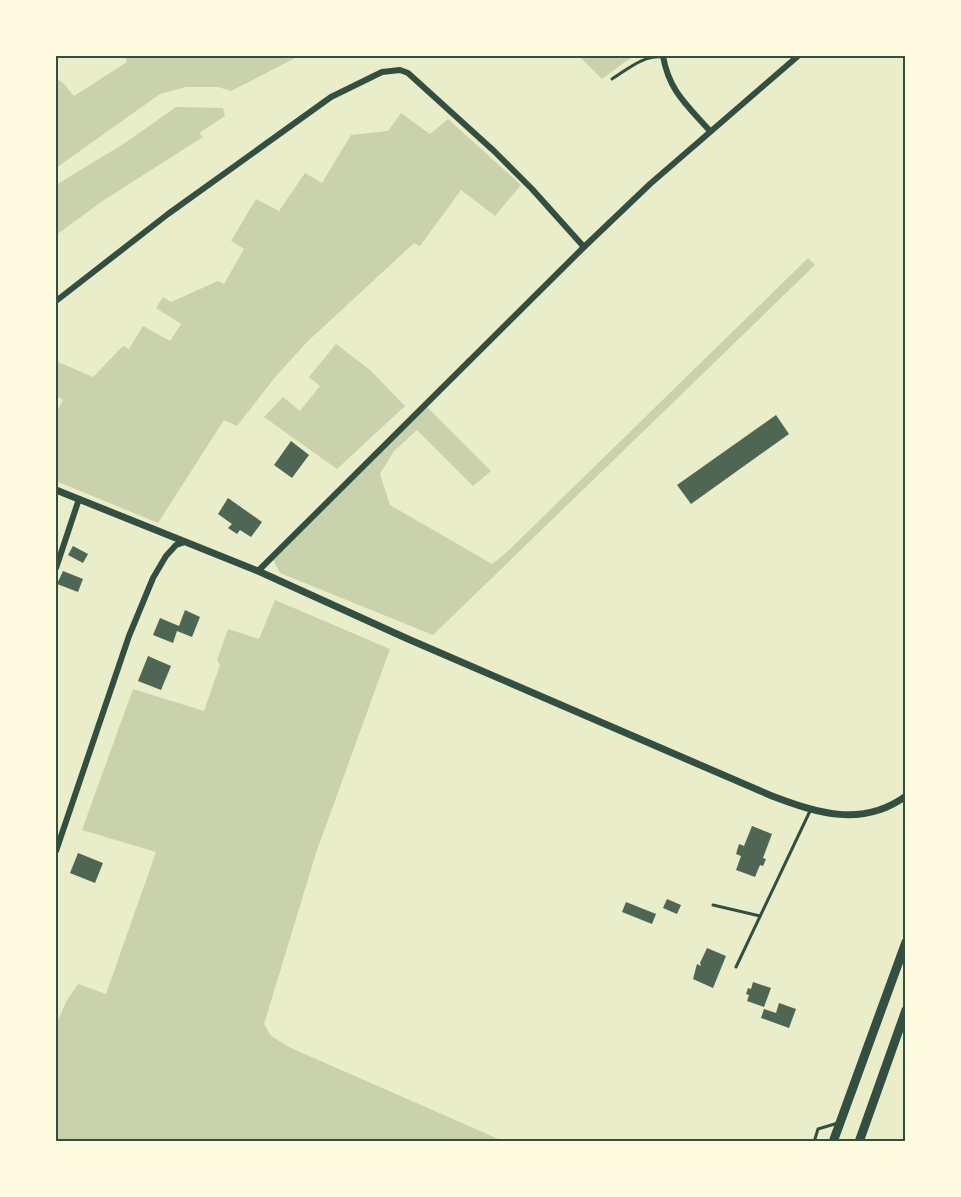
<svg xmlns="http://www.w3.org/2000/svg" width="961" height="1197" font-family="Roboto,sans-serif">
  <rect width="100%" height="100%" fill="#e9edc9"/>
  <g fill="#cad2ad">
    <polygon points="125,56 299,56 231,91 218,87 186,87 160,94 56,168 56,78 63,83 74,96 127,62"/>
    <polygon points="579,56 633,56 602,79"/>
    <polygon points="176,107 223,108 225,116 199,133 203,137 104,200 56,235 56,185 125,143"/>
    <polygon points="401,113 430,134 448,119 521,185 495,216 461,190 420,246 414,243 307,342 276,376 237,426 224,420 158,523 56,481 56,413 63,400 56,395 56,361 93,377 123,346 129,349 143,326 170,341 181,324 156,308 163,297 171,302 218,281 224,284 244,249 231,241 256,199 279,211 305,173 322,183 351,135 388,131"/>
    <polygon points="808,258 815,265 433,635 280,573 272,557 424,404 491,471 473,486 417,430 394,451 380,474 390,505 492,564 507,552"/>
    <polygon points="336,344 370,370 405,406 337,469 264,417 283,397 300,411 320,386 309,377"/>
    <polygon points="275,600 390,649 316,853 264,1024 271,1036 291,1048 503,1141 56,1141 56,1025 66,1002 78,984 106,994 156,852 82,830 133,689 204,711 220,665 217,660 228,629 259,639"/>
  </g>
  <g fill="#4f6655">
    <polygon points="776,415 789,434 691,504 677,485"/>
    <polygon points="291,441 309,455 292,478 274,465"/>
    <polygon points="228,498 262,522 251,537 240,530 237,534 228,528 232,524 218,514"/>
    <polygon points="73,546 88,554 83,563 68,555"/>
    <polygon points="63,571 83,579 78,592 57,584"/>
    <polygon points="185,610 200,617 192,637 177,631 173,643 153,635 160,618 179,626"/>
    <polygon points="148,656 171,666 161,690 138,681"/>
    <polygon points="752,826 772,834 763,858 766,859 763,866 760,865 755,877 736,870 741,856 736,854 739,844 744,846"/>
    <polygon points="78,853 103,863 95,883 70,873"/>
    <polygon points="667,899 681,905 677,914 663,908"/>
    <polygon points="626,902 656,914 652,924 622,912"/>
    <polygon points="707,948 726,956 713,988 693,979 697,964 701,966 700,963"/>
    <polygon points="753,982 771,988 764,1007 747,1001 749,995 746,994 748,988 751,989"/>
    <polygon points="779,1003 796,1009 789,1028 761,1018 764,1009 776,1013"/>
  </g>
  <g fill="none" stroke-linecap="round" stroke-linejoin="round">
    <g stroke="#344e41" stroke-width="3">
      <path d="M612,79C628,69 643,55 663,57"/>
      <polyline points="713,905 760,916"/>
      <polyline points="736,967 810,811"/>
      <polyline points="814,1142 818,1129 838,1123"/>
    </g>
    <g stroke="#344e41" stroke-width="6">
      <path d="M663,56C669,91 687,105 710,131"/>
      <polyline points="56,301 168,214 331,97 382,72 400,70 408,73 494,151 532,189 584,247"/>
      <polyline points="56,568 79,499"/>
      <polyline points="258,571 584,247 650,184 798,56"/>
      <polyline points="56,851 129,636 153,578 166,556 176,545 185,542"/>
    </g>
    <path stroke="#344e41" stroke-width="7" d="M56,490L258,571L408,639L772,796C817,813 862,828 906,796"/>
    <g stroke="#344e41" stroke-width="9">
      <polyline points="833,1142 906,942"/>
      <polyline points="859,1142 906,1010"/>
    </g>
  </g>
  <rect width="961" height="1197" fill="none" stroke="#fefae0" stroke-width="114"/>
  <rect x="57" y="57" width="847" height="1083" fill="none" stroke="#344e41" stroke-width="2"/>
</svg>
